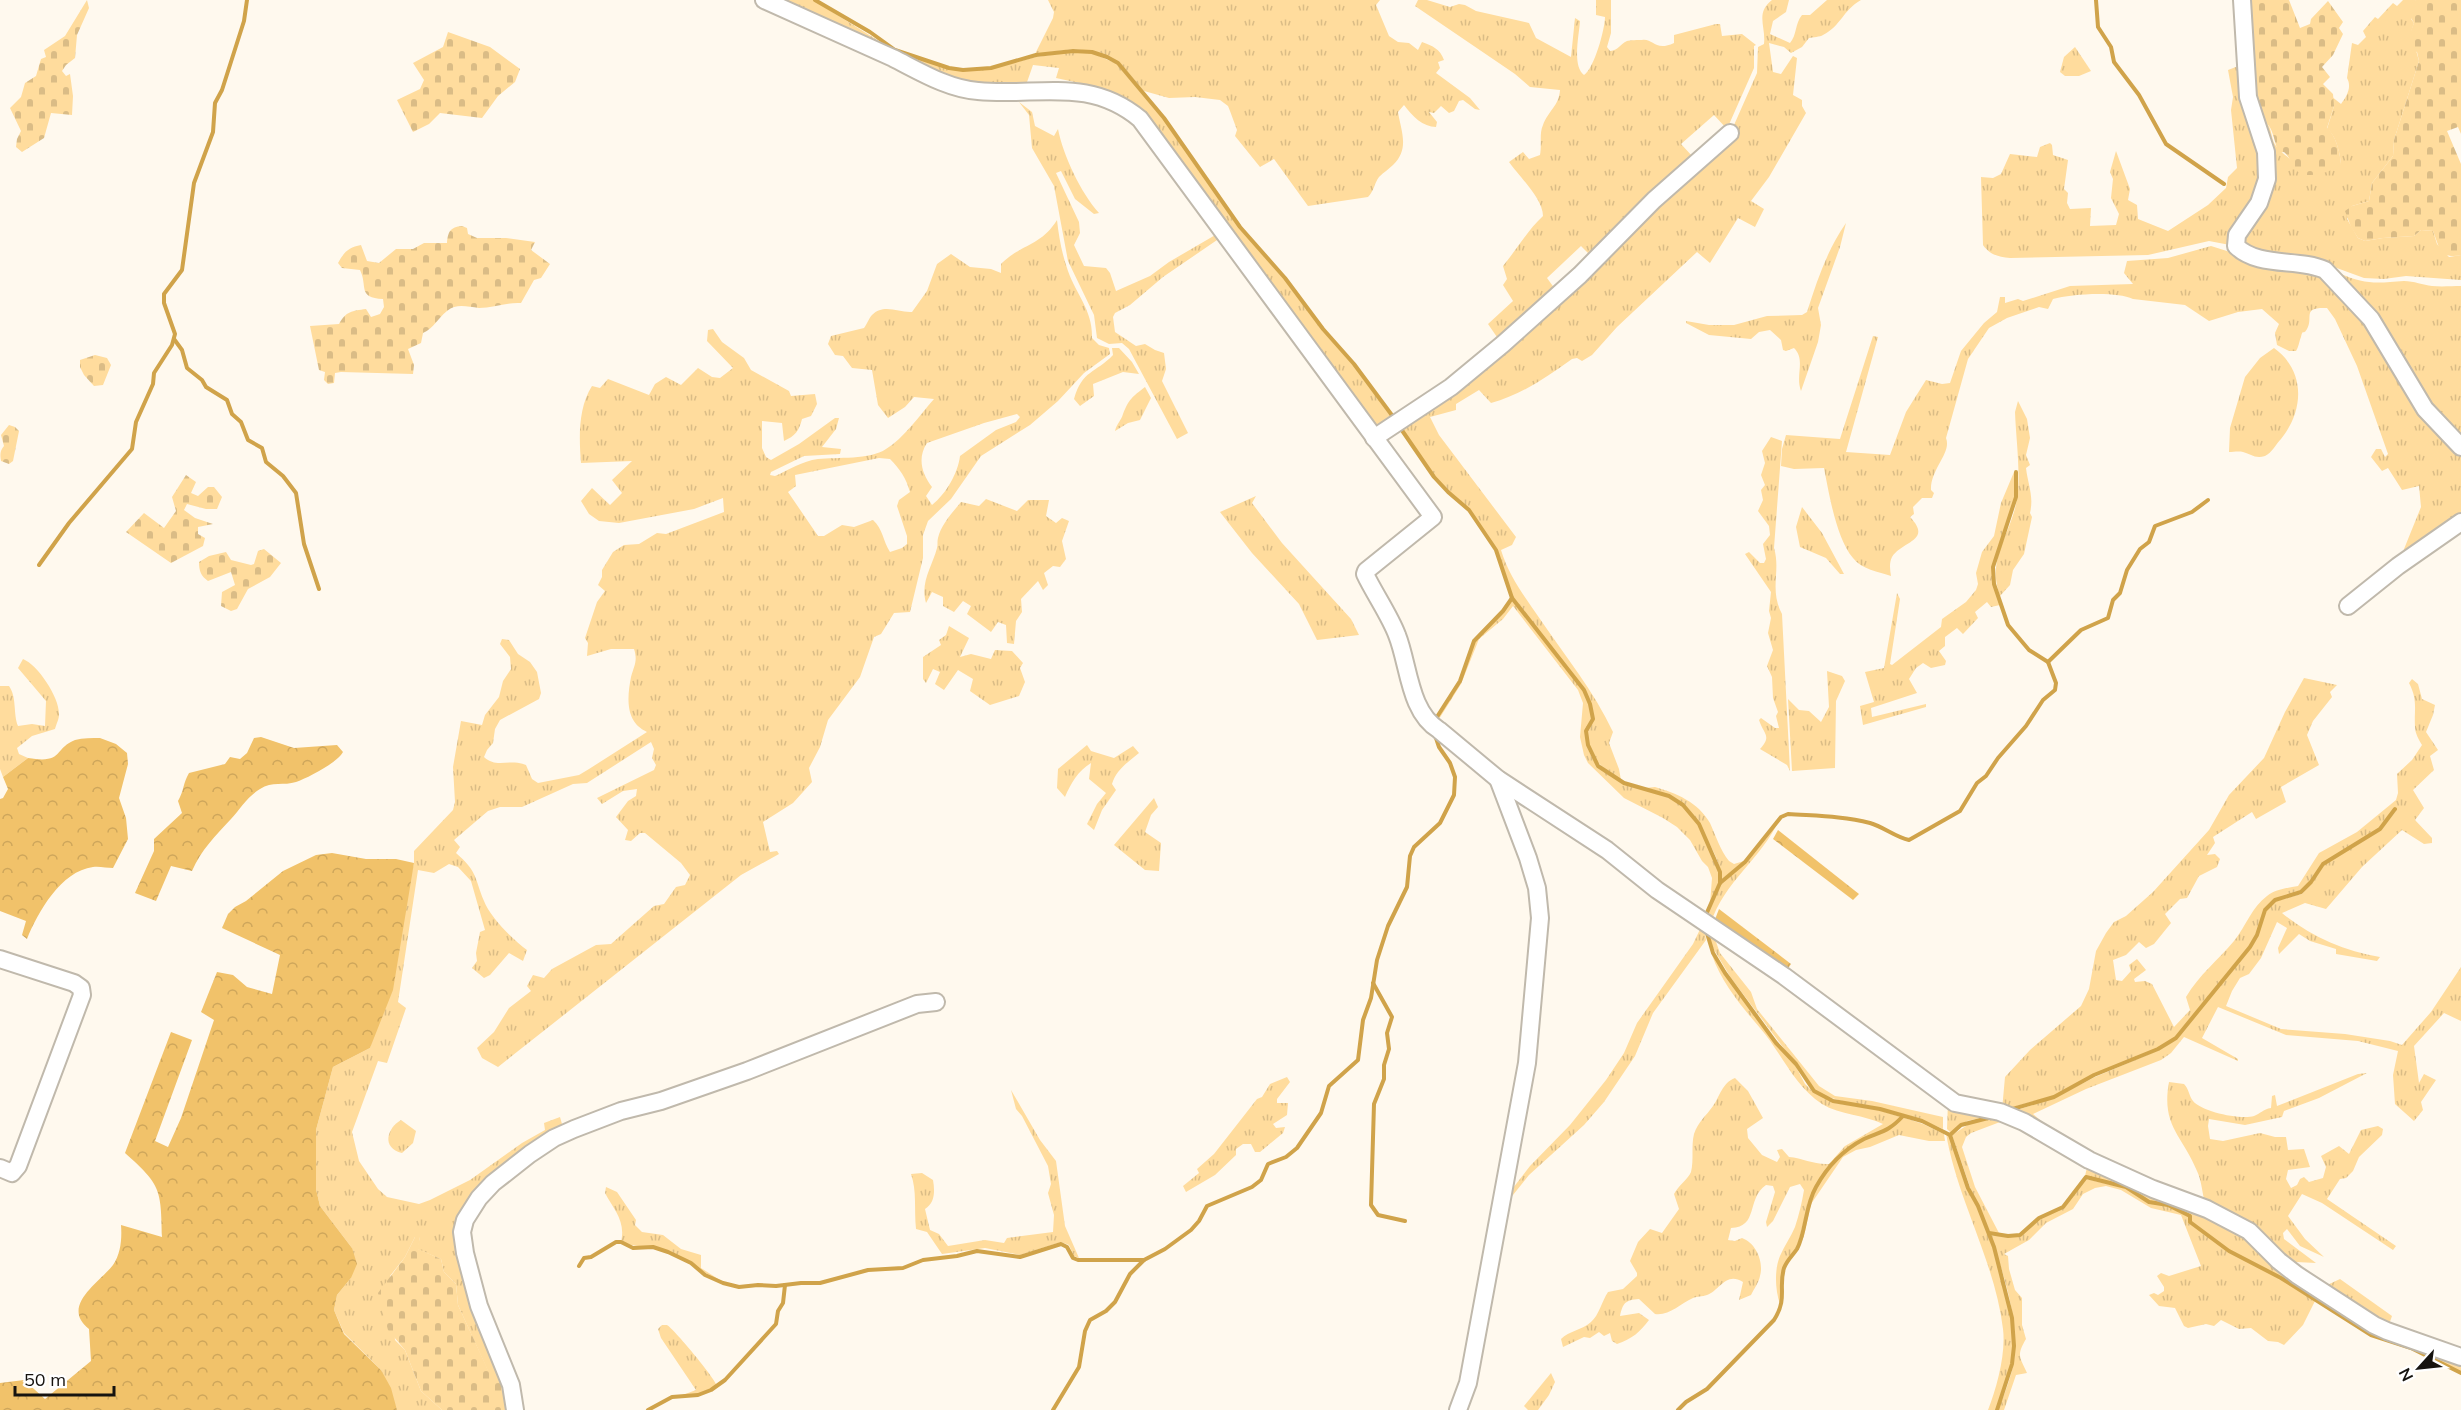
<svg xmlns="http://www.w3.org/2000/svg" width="2461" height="1410" font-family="Mulish,sans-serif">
  <defs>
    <pattern id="grass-tufts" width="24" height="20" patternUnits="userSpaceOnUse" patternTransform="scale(1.5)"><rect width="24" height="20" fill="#ffdc9d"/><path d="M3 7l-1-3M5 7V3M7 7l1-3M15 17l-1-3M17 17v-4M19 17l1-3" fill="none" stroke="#dabc86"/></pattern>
    <pattern id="forest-crowns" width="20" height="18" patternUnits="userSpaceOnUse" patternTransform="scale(1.5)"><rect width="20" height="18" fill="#f1c26a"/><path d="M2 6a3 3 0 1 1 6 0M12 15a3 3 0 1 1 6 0" fill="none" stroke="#cea65b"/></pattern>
    <pattern id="cemetery-stones" width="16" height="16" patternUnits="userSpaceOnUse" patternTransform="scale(1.5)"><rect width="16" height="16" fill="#ffdc9d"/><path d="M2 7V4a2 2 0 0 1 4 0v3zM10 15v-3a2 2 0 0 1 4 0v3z" fill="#dabc86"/></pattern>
  </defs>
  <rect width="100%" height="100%" fill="#fff9ee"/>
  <g fill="url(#grass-tufts)" fill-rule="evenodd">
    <path d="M771,0H813L895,51L949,69L963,71L991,69L1036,57L1073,52L1092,53L1117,64L1163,119L1239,228L1284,279L1322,330L1353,364L1393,419L1376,433L1143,114C1120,89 1087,85 1056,78L1059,68L1033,65L1026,85H963Z"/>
    <path d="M1048,0H1380L1376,5L1389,36L1398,42L1409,43L1418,50L1422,42C1433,46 1440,49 1444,60L1438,62L1440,68L1436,73L1470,98L1480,110L1475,109L1463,100L1459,101L1454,111L1449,113L1441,106L1434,113L1429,112L1437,122L1436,127C1423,127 1412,116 1404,105L1398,112C1401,131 1410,149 1393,165C1389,169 1384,172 1379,177C1374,184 1374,191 1368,197L1308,206L1274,159L1260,167L1235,136L1237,130L1230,111L1228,106L1220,100L1195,97L1169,98L1144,91L1119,62L1093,51L1073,49L1035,54L1053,18L1054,12Z"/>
    <path d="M1418,0H1427L1450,7L1459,4L1465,5L1476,11L1529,23L1536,38L1571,57L1575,18L1580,21C1579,36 1572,66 1584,75C1594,69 1605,29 1605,17L1596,15V0H1611V33L1607,47L1610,51C1619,50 1620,44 1627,41C1630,40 1638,40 1642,40C1653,38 1655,52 1674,43V35L1716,24H1720L1722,36L1742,34L1756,45L1754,46V68L1727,129L1714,115L1681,144L1693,157L1591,256L1581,246L1547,278L1555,289L1499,340L1488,324L1513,301L1503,285L1507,279L1503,266C1517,249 1527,231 1543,216C1543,199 1519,176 1509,162L1523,152L1529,159L1540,155C1542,145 1539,133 1543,125C1548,111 1559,106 1560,90L1530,87L1515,74L1415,6Z"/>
    <path d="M1772,0H1789L1786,12L1773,21L1770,34L1790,43C1797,35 1795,23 1802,15H1810L1827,0H1861C1843,10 1841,26 1823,35C1820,37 1813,37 1809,38L1802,47L1791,53L1784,47L1769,43L1773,72L1781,74L1793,56L1797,58L1793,95L1802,100V106L1806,113L1769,177L1751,201L1764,209L1755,227L1738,218L1710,263L1697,252L1617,327L1592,355L1582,361L1577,358L1572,359C1547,377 1521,395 1491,403L1479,390L1456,404V410L1430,417L1439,435L1516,537L1512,545L1501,550C1509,576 1524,596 1540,619C1565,656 1594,691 1613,732L1609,743L1619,769L1621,780C1606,771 1582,754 1587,732C1588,728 1592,723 1594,719L1585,690L1513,598L1497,549L1469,510L1448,492L1435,476L1399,426L1731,135L1734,125L1757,73L1758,47L1764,44C1766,26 1755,13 1772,0Z"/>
    <path d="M2403,0H2416L2411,19L2414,23L2411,32L2419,61L2394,140L2393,156L2372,183L2369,201L2352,206L2347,219L2358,238L2365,241L2383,238L2414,236L2421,230L2433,231L2437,244L2449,257L2461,255V280L2406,276L2384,279L2364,278L2334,267L2264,257L2239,238L2260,209L2259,119C2274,123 2269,136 2276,146C2283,156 2289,154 2295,168L2341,164C2340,153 2336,135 2327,129L2334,106L2331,96L2341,104C2347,96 2352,87 2347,78L2352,43L2358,45L2366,37L2363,31L2375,17L2378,19L2393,3L2397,6Z"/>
    <polygon points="2075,47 2091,71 2079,76 2065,76 2060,72 2064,57"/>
    <path d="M2241,65L2255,126L2262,179L2230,245L2209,241L2148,255L2010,258C1999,257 1990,255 1983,245L1981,177L1993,178L2001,174L2010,154L2037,157L2040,147L2050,143L2052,145L2053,155L2068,160L2064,189L2068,193L2067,203L2070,209L2091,208L2090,226L2116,225L2119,214L2111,198L2113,179L2110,172L2116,151L2130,189L2128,200L2137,205L2138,219L2168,231L2208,205L2226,188L2228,177L2237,168L2231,110L2233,97L2228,70Z"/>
    <path d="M1019,102L1032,112L1035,126L1054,136L1058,129C1063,155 1081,193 1099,213L1094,214L1075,199L1061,171L1056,173L1079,222L1080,233L1074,245L1084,266L1106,268L1110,273L1116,291L1150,276L1169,262L1217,234L1220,238L1163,277L1130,305L1115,313L1113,317L1115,332L1136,346L1145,344L1155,350L1164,353L1166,369L1162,381L1188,433L1177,439L1129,349L1122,343L1109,344L1097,338L1094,315L1068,261L1054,186L1032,148L1029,115Z"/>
    <path d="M1057,220C1059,238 1062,254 1068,271C1077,296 1093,311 1092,338L1099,345L1109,348L1110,354L1084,373L1058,401L1030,425L981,456L951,499L928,521L923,535V558L910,612L894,613L881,634L874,637L860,677L828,720L820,747L809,768L812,782L793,803L763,822L770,852L777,851L779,854L741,875L498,1067L482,1058L477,1048L494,1032L509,1008L531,991L527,986L533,975L544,978L552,969L596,945L611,944L654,906L664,904L676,887L685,885L690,875L681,863L645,833H640L631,841L625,840L628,830L616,817L628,801L636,796L637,789L623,791L602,804L597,798L654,770L656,765L652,758L654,749L651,742L587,783L573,784L522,807H500L488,811L454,840L460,847L456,853C478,872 474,877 484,901C490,917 513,940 527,950L523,961L509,953L490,975L484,978L472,968L477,961L476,953L480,932L485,930L471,881L458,867L449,864L434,873L418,870L398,1002L406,1008L387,1063L378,1061L352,1132L359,1161L378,1189L387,1197L419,1204L430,1200L470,1180L522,1143L545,1130L544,1123L560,1117L564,1131L463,1219L503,1367L488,1371L458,1305L456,1284L444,1272L441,1259L417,1249L420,1237H415L405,1257L390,1276L395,1340L405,1350L421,1391L442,1410H397L381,1370L344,1333L334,1310L337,1295L351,1278L352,1248L320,1206L316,1189V1130L333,1067L370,1048L414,863V851L453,810L455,802L453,767L461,721L482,725L485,715L499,697L503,681L511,669L510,657L500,644L502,639L509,640L518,654L530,662L537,672L541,693L539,699L500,720L495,729L493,743L487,750L484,757C497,769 509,758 526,765L532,779L538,783L579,775L589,769L647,732C625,722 627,698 631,677C634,666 638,661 634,649H611L587,656L588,643L585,638L597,602L605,591L598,585L602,577V570L613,552L624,545L639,544L657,533L666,534L724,512L723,498L694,509L619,523L599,521L589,514L581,501L592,488L610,505L622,493L612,480L632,461L581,463C579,438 578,408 592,386L600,388L608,379L649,395L655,384L666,377L681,385L698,368L712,377L720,378L733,368L707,341L708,330L713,329L722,342L744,358L751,370L789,391L791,396L815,394L817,404L811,416L802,419C799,431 795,436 784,441L782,423L762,421V448L766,457L771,460L799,444L835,418H839L836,429L822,447L841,449L840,454L804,456L771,472L770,475L775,476C789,470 802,461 818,459C837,457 870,460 886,449C904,438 919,416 934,399L914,397L905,407L888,418L878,405L872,370L852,368L843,356L835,355L828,344L831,336L864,328C867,324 869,318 872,315C884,303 899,313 912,312L927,291L937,264L951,254L970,267L991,269L1001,273V264C1021,244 1041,246 1057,220ZM1017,414L1020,417L1016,422L996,430L960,456C958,473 946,494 932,505L926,496L932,487C922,474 917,458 927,443L984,423ZM879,458L890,459C900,469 906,478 910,492L899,500L897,506L907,536V544L902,548L890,552C883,541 883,529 873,520L854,527L842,525L824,536H818L788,492L796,486L795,475Z"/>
    <path d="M1846,223L1840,247L1818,308L1821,325L1818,342L1801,391C1795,375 1806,360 1794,348L1786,351L1783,350L1781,340L1770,330L1759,332L1751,339L1709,335L1686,323V321L1709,325H1734L1767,316L1802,315L1807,312C1817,281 1827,250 1846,223Z"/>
    <path d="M2211,246L2246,257L2312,271L2339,289L2461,454V517L2402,554L2421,507L2419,486L2402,490L2388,468L2382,471L2371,457L2376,449H2381L2385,457L2388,454L2357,366L2335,319L2327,308C2301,307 2314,317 2307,329C2303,336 2303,328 2301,337C2299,342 2299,346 2296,351H2289L2277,345L2275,333L2279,324L2262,309L2238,312L2209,321L2185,305L2133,299C2116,291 2071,294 2053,299L2048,309L2039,307L2007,318L1989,328L1968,359L1946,438C1952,453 1930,469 1931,490L1934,493L1932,498H1922L1913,507L1914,514L1910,517C1933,541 1902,541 1892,557C1889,563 1890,570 1891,576C1879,572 1861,569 1853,558C1836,538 1829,493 1824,468L1794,469L1781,466L1782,449L1786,435L1840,439L1873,336L1878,337L1846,452L1890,455L1906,412L1926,380L1942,384L1950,383L1961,351L1984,323L1997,312L2000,297H2005V303L2018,299L2023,301L2070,286L2133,284L2124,273L2127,261L2168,258Z"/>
    <path d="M2339,273C2365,285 2377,283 2404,281C2414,281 2423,285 2432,286C2442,287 2452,286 2461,286V440L2433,412Z"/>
    <path d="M1112,348H1119L1132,362L1139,374L1123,372L1093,384L1094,396L1080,406L1074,399C1082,370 1096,373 1113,355Z"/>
    <path d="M2274,348C2306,371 2304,411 2281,439C2276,444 2272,453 2265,456C2255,459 2251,454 2243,452C2239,451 2233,452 2229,452L2230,428L2245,377L2260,358Z"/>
    <path d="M1145,387L1151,398L1140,420L1128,423L1115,431C1117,423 1121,421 1123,414C1129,399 1132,397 1145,387Z"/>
    <path d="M2018,401L2027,419L2030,438L2026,455L2030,465L2026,468C2028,485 2034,496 2030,513L2032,517L2024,554L2013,570L2010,585L2000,596C1986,559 2011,535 2017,499C2021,473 2016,439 2015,412Z"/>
    <path d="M1771,437L1782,441L1774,548C1781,571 1769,590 1782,614L1790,771L1787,765L1760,749C1772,736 1764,735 1759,720L1761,718L1775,728H1779L1776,716L1778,712L1773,698L1772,677L1767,666L1773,650L1768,633L1771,618L1769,611L1771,592L1745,554L1749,552L1760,563H1764L1766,559L1763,544L1770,535L1769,526L1758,511L1763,500L1761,490L1765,485L1761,475L1765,463L1762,451Z"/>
    <polygon points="2014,472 2015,497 2012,509 1992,567 1993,584 2000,605 1991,607 1987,602 1975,612 1978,618 1963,634 1957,628 1945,637 1945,646 1939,651 1946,661 1945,665 1931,668 1923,663 1916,668 1909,679 1917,693 1871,708 1872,717 1926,704 1926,707 1863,725 1860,706 1874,702 1865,672 1884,668 1897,593 1900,599 1890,664 1892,665 1941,627 1942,619 1966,602 1976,590 1978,584 1976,573 1982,552 1994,536 2001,503"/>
    <polygon points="1256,496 1252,503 1282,543 1351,619 1359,635 1317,640 1299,604 1252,553 1220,512"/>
    <path d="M986,499L1017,511L1028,500H1049L1046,516L1056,523L1062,518L1069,521L1062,541L1066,559L1060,567L1053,566L1044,573L1048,585L1043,590L1038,581L1021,599L1022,612L1016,621L1014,644L1007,643L1006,625L998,622L991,632L967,614L971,606L963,601L954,612L943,606V597L932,592L926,603C920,582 932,567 937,548C938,545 937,542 938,538C941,525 952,513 961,502L979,506Z"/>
    <polygon points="1802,507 1822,533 1844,574 1840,574 1826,558 1800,547 1796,527"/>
    <path d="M1512,599L1523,610L1583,690L1590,704L1593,719C1591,723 1587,728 1586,731C1585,736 1587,745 1588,749C1604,791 1654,782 1683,806C1695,816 1702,830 1708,844C1722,872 1723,875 1710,904L1712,878L1708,867L1702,861L1690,840L1677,827L1663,818L1624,798L1588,763L1584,755L1580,737L1583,703L1578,690L1513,606L1503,619L1479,639L1461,684L1439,719L1438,726L1435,720L1460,681L1475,642L1504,611Z"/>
    <polygon points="949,626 969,638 960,657 971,654 991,659 995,650 1012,651 1023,663 1020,668 1025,682 1019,696 990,705 970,691 973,679 958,670 944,690 935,684 940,672 933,669 926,683 923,679 923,657 941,645 939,640 946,635"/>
    <path d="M23,659C38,665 60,698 59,715C59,719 56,725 55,729L32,736L17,748L19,754L28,758L3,777L0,769V686H9C17,697 13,714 18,726L32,724L45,726L46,701L18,668Z"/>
    <polygon points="1827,671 1842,676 1845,681 1836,701 1835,768 1792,771 1788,699 1799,710 1809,711 1821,722 1829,707"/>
    <path d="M2304,678L2337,685L2330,692L2332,697L2313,721L2307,735L2319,765L2281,787L2286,802L2256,819L2252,812L2213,837L2215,843L2207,855L2215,854L2220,859L2217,867L2199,876L2187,898L2180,899L2165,914L2171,923L2154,944L2146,948L2139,942L2126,955L2113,960L2116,980L2122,981L2131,971L2129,965L2137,959L2146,970L2134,979L2135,982L2145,981L2152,984L2174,1027L2190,1010L2186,997C2199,975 2218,960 2234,941C2246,926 2252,907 2267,896C2276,889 2288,888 2298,886L2319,853L2357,832L2396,800L2398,793L2397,774L2412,760L2422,745C2419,740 2415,733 2415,727C2414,709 2418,700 2409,683L2412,679L2418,684L2422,699L2435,705L2433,715L2426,732L2438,750L2430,756L2434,770L2413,790L2424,808L2415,820L2432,838V843L2424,844L2402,830L2362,867L2326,909L2305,903L2282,913C2310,936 2344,951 2380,957L2377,961L2336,954V949L2310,941L2299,934L2279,954L2278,948L2287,928L2277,922L2261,958L2249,974L2240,978L2232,991L2226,1006L2281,1029L2345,1034L2390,1041L2402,1045L2431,1012L2461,967V1021L2444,1013L2414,1046L2419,1083L2424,1074L2436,1080L2421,1102L2423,1110L2414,1121L2395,1104L2393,1075L2398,1051L2358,1041L2286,1035L2218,1007L2202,1038L2238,1059V1061L2184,1037L2171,1053L2161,1060L2086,1089L2033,1114L2052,1130L2008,1113L2054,1098L2095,1077L2159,1050L2177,1039L2229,973L2251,948L2258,935L2266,910L2276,901L2302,894L2312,883L2324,865L2381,830L2396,811L2394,809L2380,828L2322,863L2310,882L2300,891L2274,899L2264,909L2256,934L2249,946L2175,1037L2158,1048L2094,1074L2053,1096L2002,1110L2005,1077L2030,1050L2081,1006L2089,989L2096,951L2106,933L2114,922L2126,916L2153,892L2209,830L2229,795L2264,758L2285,712Z"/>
    <path d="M1087,745L1091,751L1114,758L1133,746L1139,753C1128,762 1116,770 1112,784L1116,790L1102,810L1094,830L1087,824L1097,804L1106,793L1089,779L1091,763C1078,771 1071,783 1065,797L1057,788L1058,769Z"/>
    <path d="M1655,787C1676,793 1698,802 1710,823C1716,836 1720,850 1729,861L1734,864L1744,861L1721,880C1721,867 1716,856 1710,845C1695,814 1681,794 1645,788Z"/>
    <polygon points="1154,798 1158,807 1151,815 1145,832 1161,843 1159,871 1145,870 1114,845"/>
    <path d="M1779,820C1762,858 1723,883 1711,923L1706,918L1721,884L1746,862Z"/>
    <polygon points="1703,923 1706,940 1653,1013 1635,1056 1604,1102 1584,1125 1529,1175 1505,1205 1506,1197 1530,1166 1570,1125 1606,1080 1624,1053 1637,1023 1693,944"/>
    <path d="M1711,928L1720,953L1751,992L1757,1009L1819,1086L1835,1096L1872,1101L1943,1117V1129C1922,1119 1898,1112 1876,1107C1856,1103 1834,1102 1816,1091L1731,978L1713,948L1707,932Z"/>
    <path d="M1712,955L1766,1029L1775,1044L1795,1065L1805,1084L1813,1092L1835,1103L1878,1110L1901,1117L1891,1129L1862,1140L1839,1155L1815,1186L1808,1204L1797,1248L1788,1258L1783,1269L1781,1307C1775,1292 1774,1270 1780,1256C1784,1246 1791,1237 1795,1227C1799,1215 1802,1202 1804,1190L1800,1184L1790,1187L1773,1221L1767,1227L1766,1222L1775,1192L1773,1186L1766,1185C1746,1199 1759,1227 1731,1228L1728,1240L1735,1241L1742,1238C1756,1243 1764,1262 1760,1276C1759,1282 1754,1289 1751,1295L1739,1300L1743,1282C1726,1271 1720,1290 1707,1295C1702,1297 1697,1296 1693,1298C1680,1304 1669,1316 1655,1314L1639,1299C1625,1300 1623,1303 1620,1316L1639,1313L1649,1320C1640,1332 1632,1339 1617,1344L1612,1341L1610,1333L1604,1336L1599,1332L1590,1338L1584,1337L1563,1347L1561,1339C1569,1331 1582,1330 1591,1322C1599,1315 1602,1301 1608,1292L1623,1289L1637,1276V1273L1630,1261L1638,1242L1650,1229L1662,1233L1679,1209L1674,1194C1678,1186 1689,1178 1691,1172C1694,1160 1691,1146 1694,1134C1698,1122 1706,1116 1713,1106C1720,1096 1722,1083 1735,1078L1748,1091L1763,1118L1747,1129L1748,1138L1762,1155L1777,1162L1780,1157L1777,1150L1782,1149L1789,1157C1803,1158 1814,1165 1829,1164L1845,1146L1883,1124C1865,1115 1840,1115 1822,1104C1794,1086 1781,1052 1760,1028C1742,1007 1721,982 1712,955Z"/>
    <path d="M2367,1073L2319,1098L2284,1111L2282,1117L2245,1125L2209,1119L2208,1126L2210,1139L2223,1141L2260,1133L2275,1137H2286L2288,1150L2304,1149L2310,1167L2288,1170L2286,1179L2291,1188L2297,1185L2300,1179L2304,1177L2309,1182L2323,1178L2326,1167L2321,1156L2339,1146L2349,1154L2361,1130L2378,1126L2383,1129L2382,1135L2359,1157L2353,1171L2346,1178L2340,1179L2327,1199L2396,1246L2393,1250L2322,1203L2302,1194L2288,1216L2305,1239L2324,1257L2300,1246L2287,1229L2283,1233L2284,1239L2316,1263L2296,1262L2288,1265L2265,1243L2129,1171L2204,1199C2202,1190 2201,1179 2197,1171C2182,1135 2161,1126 2169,1082L2184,1084C2189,1089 2189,1096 2193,1101C2202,1112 2241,1120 2254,1116C2260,1114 2263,1109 2271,1108L2272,1096L2275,1095L2277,1106L2358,1074Z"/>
    <polygon points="1287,1077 1290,1082 1277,1099 1277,1103 1288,1103 1287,1115 1273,1124 1276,1128 1285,1127 1283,1133 1260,1152 1255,1152 1251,1144 1243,1144 1236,1149 1236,1155 1215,1175 1186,1192 1183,1186 1199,1173 1197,1169 1214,1154 1257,1099 1262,1097 1270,1084"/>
    <path d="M1011,1090L1040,1140L1056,1161L1065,1226L1079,1258L1074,1256L1069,1245L1061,1242L1020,1255L985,1248L942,1254L927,1232L916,1229C914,1209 917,1191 911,1174L922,1173L933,1180C935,1191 935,1203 925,1209L930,1230L939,1234L948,1246L985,1240L1004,1243L1007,1238L1053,1232L1054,1215L1048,1193L1051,1184L1048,1166L1022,1116L1016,1109Z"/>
    <polygon points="1948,1102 1998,1114 1967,1121 1951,1133 1947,1129"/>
    <polygon points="2001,1116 2008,1119 1971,1133 1966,1137 1962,1147 1975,1187 1999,1233 1990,1232 1970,1187 1952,1135 1969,1124"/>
    <path d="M1902,1117L1923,1124L1944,1134L1945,1141H1929L1899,1135L1870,1147L1856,1150L1843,1157L1811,1204L1804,1236L1798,1248C1809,1204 1817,1168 1859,1143C1877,1132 1887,1135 1902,1117Z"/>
    <path d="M401,1120L416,1131L413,1143L402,1153C381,1148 387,1128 401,1120Z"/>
    <path d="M1946,1133L1950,1136L1968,1188L1978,1206L1993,1248L2011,1319L2014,1346L2012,1364L1996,1410H1988C1997,1387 2006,1353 2003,1329C1995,1261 1957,1200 1946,1133Z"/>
    <polygon points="2088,1163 2247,1234 2296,1277 2461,1360 2461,1372 2412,1347 2371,1334 2282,1277 2230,1250 2191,1221 2191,1216 2168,1204 2149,1201 2126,1186 2085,1176"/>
    <path d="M2086,1179L2125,1188L2148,1203L2168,1206L2189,1217V1223L2229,1252L2281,1279L2315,1301L2303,1325L2284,1345L2278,1342L2268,1341L2251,1328L2239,1329L2221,1320L2214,1326L2206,1324L2188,1328L2184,1326L2175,1308L2159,1306L2149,1295L2154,1293L2158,1295L2164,1291V1287L2157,1276L2161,1273L2169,1276L2201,1266L2181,1215L2151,1208L2121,1190L2106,1186L2095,1188L2083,1194L2073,1209L2046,1223L2029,1240L2004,1254L2008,1256L2009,1269L2015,1290L2022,1298V1325L2026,1339C2016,1356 2020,1357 2027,1373L2016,1375L2004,1410H1998C2004,1395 2011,1378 2014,1361C2019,1320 2004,1274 1990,1235L2008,1237L2021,1236L2039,1219L2064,1208Z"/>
    <path d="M606,1187L617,1192L636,1220L635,1225L642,1232L663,1235L681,1249L701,1255V1268L723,1282C702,1274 688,1258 666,1250C649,1244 639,1249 621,1242C626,1221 614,1210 605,1193Z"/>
    <polygon points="2340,1279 2392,1316 2387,1330 2321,1288"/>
    <path d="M662,1325C664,1325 665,1325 667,1325C673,1328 715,1378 717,1386L698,1394L680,1396L696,1390L661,1338L658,1329Z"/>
    <polygon points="1551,1373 1555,1382 1549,1395 1538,1410 1528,1410 1524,1406"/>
  </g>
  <g fill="url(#forest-crowns)">
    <path d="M261,737L294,748L337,745L343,752C338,762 308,778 296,782C284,786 272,781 260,789C248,796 240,809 231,819C216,835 201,850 192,871L171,866L156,901L135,893L154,851V839L182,813L178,801C184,791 183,783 189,773L225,764L230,757L240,759L247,753L254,738Z"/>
    <path d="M100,738L116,744L127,753L128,764L119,798L126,818L128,839L113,868C107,868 99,866 93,867C61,871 38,912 27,939L22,935L26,921L0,911V799L3,798L8,789L3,777L28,758C64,764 53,749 75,740C83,738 92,738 100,738Z"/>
    <polygon points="1778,830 1859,894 1853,900 1773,839"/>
    <path d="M332,853L366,859H396L414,863L393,990L370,1048L333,1067L316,1130V1189L320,1206L352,1248L357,1264L351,1278L337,1295L334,1310L344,1334L381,1370L391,1388L397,1410H0V1383L24,1380L45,1399L91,1361L89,1329C60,1306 99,1283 113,1265C121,1254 122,1238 121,1225L162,1237C161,1189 161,1185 125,1153L171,1032L192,1040L155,1141L168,1147L181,1118L214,1020L201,1012L217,972L233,975L247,987L272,994L280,955L222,928L228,914L235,907L246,901L283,871L316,855Z"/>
    <polygon points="1719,909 1791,964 1785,973 1714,922"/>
  </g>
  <g fill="url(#cemetery-stones)">
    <polygon points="87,0 89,8 77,35 75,58 66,65 62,71 66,76 70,74 73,96 72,115 51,113 44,138 22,152 16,147 17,139 21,131 10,108 21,97 25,83 36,76 41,59 46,57 44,50 65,36"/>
    <path d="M2245,0H2289L2300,28L2310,24L2311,19L2328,1L2343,22L2339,28L2343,34L2333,55L2322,67L2330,77L2323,84L2333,94L2334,106L2327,128C2336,135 2340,153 2341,164C2331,173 2304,181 2295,169C2290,162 2290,157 2284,152L2279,153C2273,140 2274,123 2259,119Z"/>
    <path d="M2416,0H2461V134L2458,127L2447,131L2461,164V255C2453,257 2448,256 2441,253L2433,231L2421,230L2414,236L2383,238L2365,241L2358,238L2351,227L2345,211L2352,206L2369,201L2372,183L2393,156L2394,140L2419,61L2417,52L2409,49L2407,41L2414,23L2409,15V8Z"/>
    <polygon points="448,32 490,47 520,69 515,82 498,96 482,118 440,113 429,124 413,132 397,100 420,89 424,80 413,63 443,47"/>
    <path d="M462,226L467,228L468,234L477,238H506L535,242L531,250L550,264L541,278L534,280L521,303C507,302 493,308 479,308C467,307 457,303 447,311C438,318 434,328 423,333L421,343L408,349L414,365L413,374L341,372L335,373L334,383L328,384L324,380L325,372L319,370L310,326L339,324C346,311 352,311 366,309L371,317L380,314L384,307L383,299C357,298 368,286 360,270L342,268L338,263C344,252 349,247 361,245L367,261L379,263L396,249H413L424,243H447C448,232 450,227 462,226Z"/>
    <polygon points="95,355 107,358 111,365 103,385 94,386 84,375 80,367 80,360"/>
    <path d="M9,425L15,427L19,431L13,461L9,464L1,461C0,454 0,451 4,446L1,435Z"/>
    <polygon points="186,475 196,482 191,493 198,496 208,487 214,487 222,497 217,509 206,509 187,504 184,510 195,518 213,524 198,527 198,534 205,538 203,546 171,563 126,532 144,513 164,528 176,511 172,497"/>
    <path d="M264,549L281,563L270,577L248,589L237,609L231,611L221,606L222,592L235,585L231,572L208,581C201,576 199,571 199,562L209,556L226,552L231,560L251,565L254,564L258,551Z"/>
    <polygon points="415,1237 420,1237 418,1249 441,1259 444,1272 456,1284 458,1305 488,1370 503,1367 513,1410 442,1410 421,1391 405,1350 388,1330 378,1293 405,1257"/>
  </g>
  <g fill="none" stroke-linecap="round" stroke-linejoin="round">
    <g stroke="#d0a34a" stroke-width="4">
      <polyline points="815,0 870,32 895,50 949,68 963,70 991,68 1036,55 1073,51 1092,52 1107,57 1118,63 1164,118 1240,227 1285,278 1323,329 1354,364 1394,418"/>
      <polyline points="2096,0 2098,27 2111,47 2114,62 2139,95 2166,144 2224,184"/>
      <polyline points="174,339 182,350 187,368 202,380 206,387 227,400 232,414 241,422 248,440 262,448 266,462 283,476 296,493 304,544 319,589"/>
      <polyline points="1399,426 1434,477 1448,492 1469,510 1496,550 1512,598 1584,690 1590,704 1593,719 1586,731 1588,745 1598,766 1624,783 1669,796 1683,805 1699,824 1720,872 1720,883 1705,917"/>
      <polyline points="39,565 69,523 132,449 136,422 153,384 154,373 172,345 175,334 164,303 164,294 182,270 194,183 213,132 215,103 222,90 244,21 247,0"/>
      <polyline points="2048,662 2081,630 2108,618 2113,600 2120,593 2127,570 2140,549 2149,542 2155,526 2192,512 2208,500"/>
      <polyline points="1435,720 1460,681 1474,641 1503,611 1512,598"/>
      <path d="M1720,883L1745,862L1781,817L1788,814C1816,816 1843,816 1870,823C1884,827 1895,837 1909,840L1960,811L1977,783L1986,776L1998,758L2026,726L2043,700L2055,690L2056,683L2048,662L2029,650L2008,625L1994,584L1993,567L2016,497V472"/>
      <polyline points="1706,930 1713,953 1725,973 1776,1043 1796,1064 1814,1091 1833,1101 1880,1109 1922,1121 1950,1135 1968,1188 1978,1206 1994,1247 2012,1318 2014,1346 2012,1364 1997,1410"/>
      <polyline points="1373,983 1392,1017 1387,1033 1389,1049 1384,1065 1384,1079 1374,1104 1371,1205 1378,1215 1405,1221"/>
      <polyline points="2009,1110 2054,1097 2094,1075 2158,1049 2176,1038 2250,947 2257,935 2265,910 2275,900 2301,892 2311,882 2323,864 2380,829 2395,809"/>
      <polyline points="1950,1135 1961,1125 1992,1117"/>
      <polyline points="1989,1233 2008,1236 2020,1235 2039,1218 2063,1207 2086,1177 2126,1187 2149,1202 2168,1205 2190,1216 2190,1222 2229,1251 2281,1278 2371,1335 2411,1348 2461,1373"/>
      <polyline points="579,1266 584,1258 591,1257 616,1242 621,1242 633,1248 653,1247 668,1252 691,1263 705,1275 723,1283 739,1287 758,1285 776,1286 801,1283 820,1283 868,1270 903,1268 923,1260 957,1256 977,1251 1020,1257 1061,1244 1067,1247 1073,1258 1078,1260 1144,1260 1165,1249 1191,1230 1199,1221 1207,1206 1252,1187 1261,1180 1268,1164 1286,1157 1297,1148 1321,1113 1329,1086 1358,1060 1363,1020 1371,998 1377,960 1388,926 1407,887 1410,856 1414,847 1440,823 1454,795 1455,777 1450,763 1439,747 1435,735"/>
      <polyline points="648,1410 672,1397 698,1395 711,1390 725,1380 776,1324 778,1311 783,1303 785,1285"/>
      <polyline points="1053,1410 1079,1367 1085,1331 1090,1320 1106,1311 1115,1302 1130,1274 1144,1260"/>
      <path d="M1678,1410L1686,1402L1707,1389L1774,1320C1788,1298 1778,1288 1784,1268C1787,1260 1793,1255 1797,1249C1806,1232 1805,1206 1816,1187C1827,1167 1843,1150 1864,1139C1882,1131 1888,1132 1903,1116"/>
    </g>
    <defs>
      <g id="street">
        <path d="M764,0C807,19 850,39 893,58C919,71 948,89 978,91C1037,97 1088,76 1140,119L1433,517L1366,571L1365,574C1374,593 1390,616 1397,635C1409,665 1409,712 1439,730L1498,779L1607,850L1657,890L1784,976L1955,1103L2000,1112L2024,1122L2089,1160L2153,1189L2207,1209L2249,1231L2279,1261L2297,1275L2374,1325L2387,1331L2461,1357"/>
        <path d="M2242,0L2248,97L2266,152L2267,179L2259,203L2237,235L2236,246C2258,268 2298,258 2325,270L2371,319L2425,409L2461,447"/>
        <polyline points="1374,438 1451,387 1503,344 1580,275 1654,200 1730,133"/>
        <polyline points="2348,606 2398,566 2461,522"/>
        <polyline points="0,959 74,983 81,988 82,995 18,1166 12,1173 0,1168"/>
        <polyline points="515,1410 511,1385 479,1306 465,1253 462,1232 465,1220 479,1198 493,1183 530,1154 554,1138 574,1129 621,1111 661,1101 747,1071 917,1004 936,1002"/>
        <polyline points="1458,1410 1468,1383 1527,1063 1540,918 1537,888 1528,858 1498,779"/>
      </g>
    </defs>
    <use href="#street" stroke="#c0b9ac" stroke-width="20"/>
    <use href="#street" stroke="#fff" stroke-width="16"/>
  </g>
  <g transform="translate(2419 1368) rotate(243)" stroke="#ffffff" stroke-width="4.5" paint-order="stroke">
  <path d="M0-4.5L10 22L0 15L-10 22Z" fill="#16130f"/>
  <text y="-9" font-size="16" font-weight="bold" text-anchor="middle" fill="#16130f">N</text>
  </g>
  <path d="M15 1386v9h99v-9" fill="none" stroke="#16130f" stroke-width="3"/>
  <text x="24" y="1386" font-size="18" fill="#16130f" stroke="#ffffff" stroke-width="4.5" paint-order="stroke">50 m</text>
</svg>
